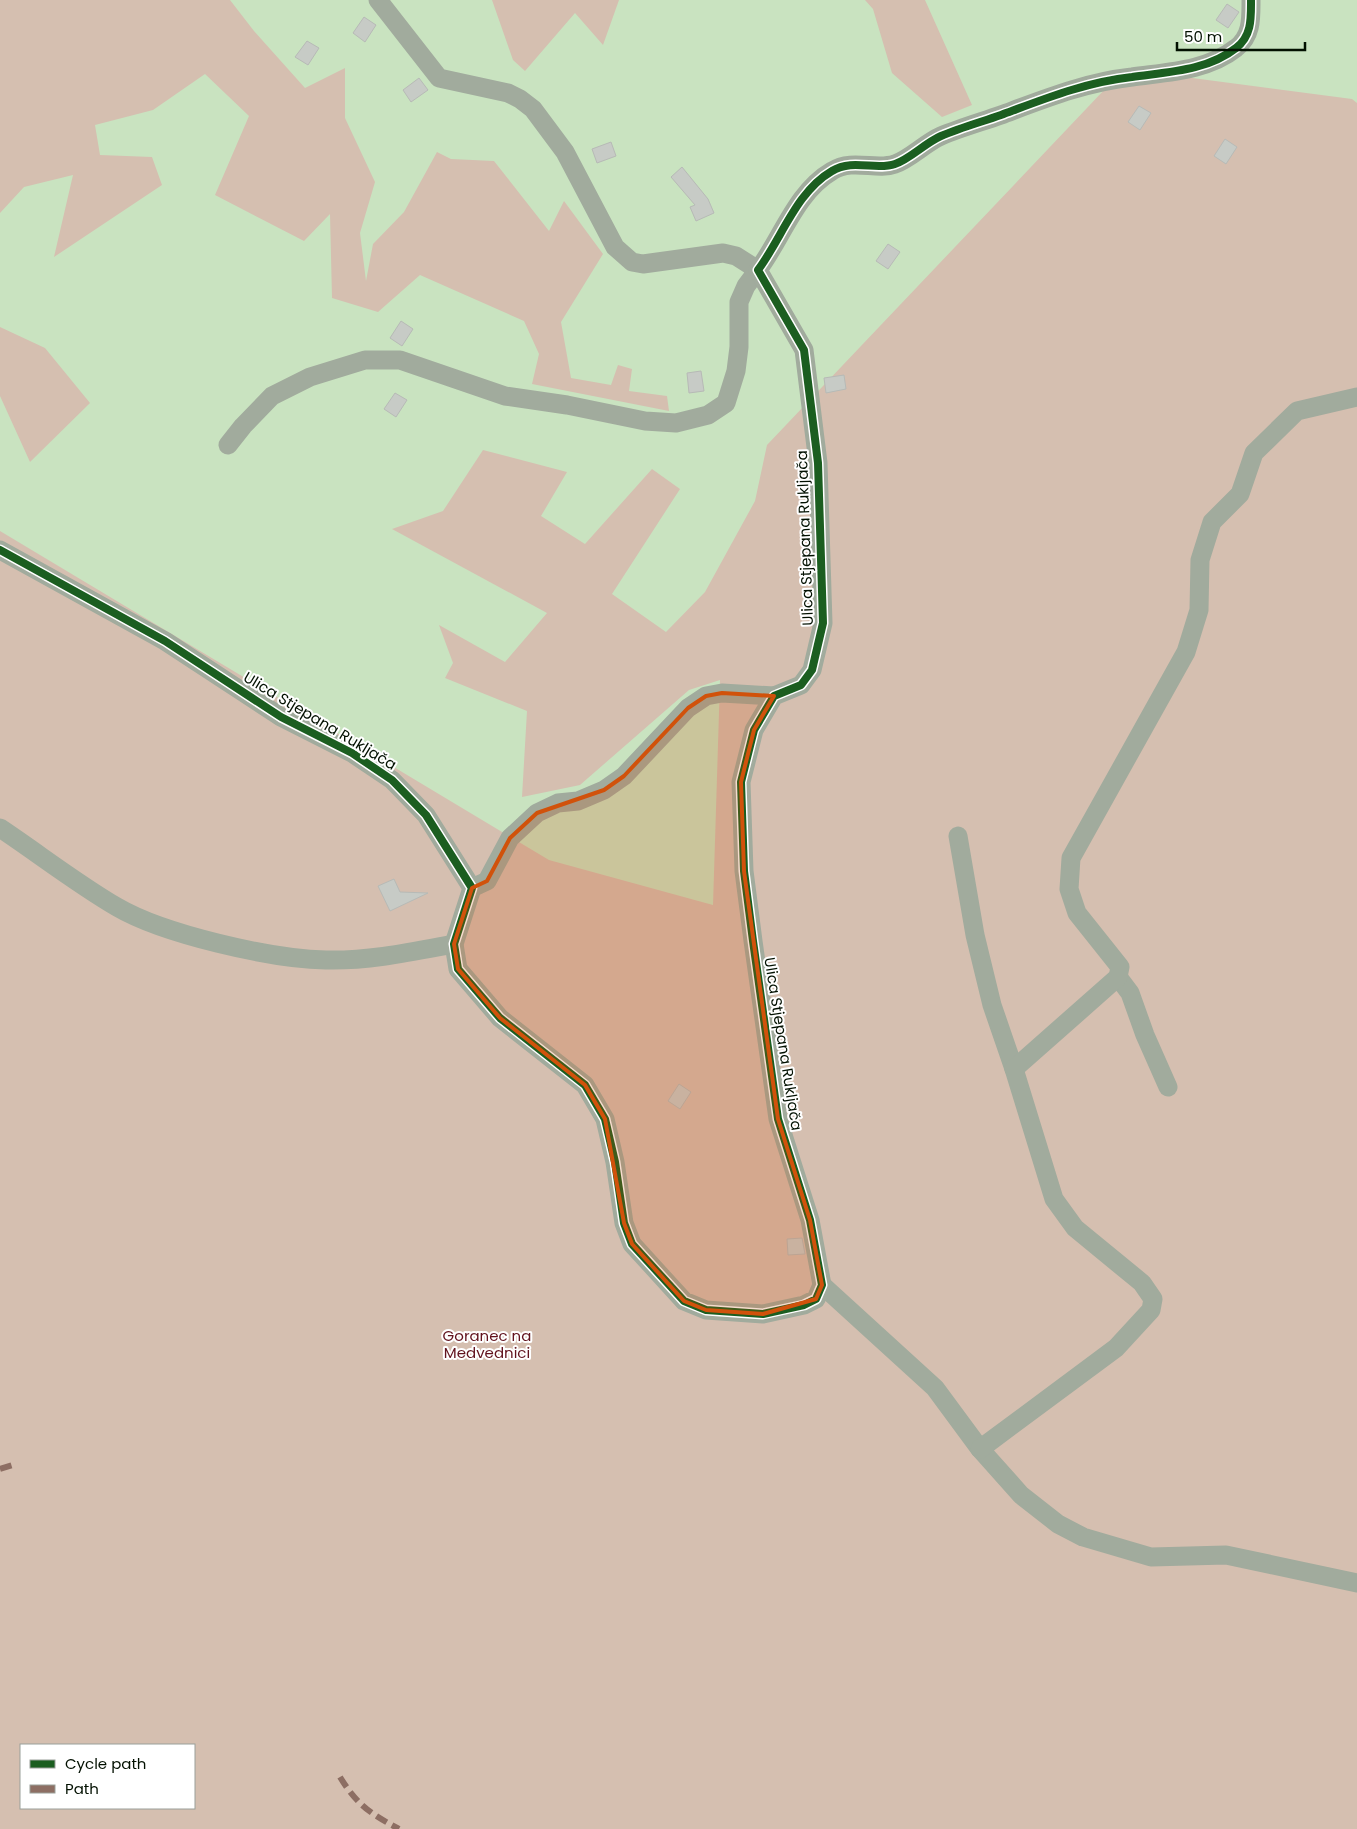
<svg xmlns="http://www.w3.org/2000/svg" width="1357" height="1829" font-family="Poppins,sans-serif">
  <rect width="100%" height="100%" fill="#c9e3c0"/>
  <g fill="#d5bfb0" fill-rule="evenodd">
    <polygon points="0,0 230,0 254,31 305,88 345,68 345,118 375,182 360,233 366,281 373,244 404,212 437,152 451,159 494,161 549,231 564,201 603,254 561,322 571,378 611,385 618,365 632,369 629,391 667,396 669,411 532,384 539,354 524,321 420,275 378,312 332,298 330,214 304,241 215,195 249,116 205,74 153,110 95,125 100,155 152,157 162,185 54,257 73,175 24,187 0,213"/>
    <polygon points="492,0 619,0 603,45 575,13 525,71 513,60"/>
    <polygon points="865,0 925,0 972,105 942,117 892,73 873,9"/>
    <path d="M1124,69L1352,99L1357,103V1829H0V531L549,860L713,905L720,680L689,690L580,785L522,797L527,711L445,678L453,663L439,625L505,662L547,613L392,529L443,511L483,450L567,472L541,516L585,544L652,469L680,489L612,594L666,632L705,592L755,501L767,445ZM21,1745H194V1808H21Z"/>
    <polygon points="0,327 45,348 90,403 30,462 0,396"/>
  </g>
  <g fill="#c7cbc6" stroke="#b7bab6">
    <polygon points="1227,4 1239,12 1228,28 1216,20"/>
    <polygon points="364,17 376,25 365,42 353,33"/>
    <polygon points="307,41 319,48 308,65 295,57"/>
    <polygon points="419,78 428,90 411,102 403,90"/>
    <polygon points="1139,106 1151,113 1140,130 1128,122"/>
    <polygon points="1225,139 1237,147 1226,164 1214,156"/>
    <polygon points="611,142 616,156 597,163 592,149"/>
    <polygon points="682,167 708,199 714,213 696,221 690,207 695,205 671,177"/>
    <polygon points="888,244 900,252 888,269 876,261"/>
    <polygon points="401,321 413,329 402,346 390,338"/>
    <polygon points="701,371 704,391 689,393 687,373"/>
    <polygon points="844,375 846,389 826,393 824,378"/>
    <polygon points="395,393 407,400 396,417 384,409"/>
    <polygon points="394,879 400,892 428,893 390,911 378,886"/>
    <polygon points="679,1084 691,1092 680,1109 668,1101"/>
    <polygon points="802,1238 805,1254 788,1255 787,1239"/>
  </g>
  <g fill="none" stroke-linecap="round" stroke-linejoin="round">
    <g stroke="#a1ab9d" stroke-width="19">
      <polyline points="228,445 243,426 272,396 310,377 365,360 400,360 505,396 567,405 645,421 676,423 708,415 726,403 736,371 739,347 739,302 746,286 758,270 736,256 723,253 643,264 632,262 615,247 565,152 533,109 520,99 508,93 439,78 378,0"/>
      <path d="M0,550L165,641L281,717L352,753L392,780L426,815L472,888L454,944L458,969L500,1018L585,1085L605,1119L615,1162L624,1223L632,1244L684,1301L706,1310L763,1314L804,1305L816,1299L822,1285L810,1220L778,1119L753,941L744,871L741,782L754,730L774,696L801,685L812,670L823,623L818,463L804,350L758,270C782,238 796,192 832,171C853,158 876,171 895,164C910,159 925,143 941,136C960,128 981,122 1001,115C1044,99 1086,82 1132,77C1167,72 1207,71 1236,48C1252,36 1251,18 1251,0"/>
      <path d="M0,828C39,854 76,883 117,907C163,934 271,959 326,960C369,961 411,952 454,944"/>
      <polyline points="958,836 975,935 992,1005 1014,1069"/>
      <polyline points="472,888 487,881 510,838 537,813 558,803 578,801 604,790 624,776 688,708 706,696 722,693 774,696"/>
      <polyline points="1118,977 1130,993 1145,1035 1168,1087"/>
      <polyline points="822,1285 935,1388 980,1449 1021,1495 1058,1524 1083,1537 1151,1557 1226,1555 1357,1583"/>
      <polyline points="980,1449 1116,1348 1151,1310 1153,1299 1142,1283 1075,1228 1054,1199 1014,1069 1118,977 1120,967 1077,913 1069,889 1071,858 1186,652 1199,610 1200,560 1212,522 1240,494 1254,453 1297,411 1357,397"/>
    </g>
    <g stroke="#8d6e63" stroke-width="6" stroke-dasharray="12 6" stroke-linecap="butt">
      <polyline points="0,1469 13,1465"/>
      <path d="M340,1777C357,1805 371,1814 399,1829"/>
    </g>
    <defs>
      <path id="cycleway" d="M0,550L165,641L281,717L352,753L392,780L426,815L472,888L454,944L458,969L500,1018L585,1085L605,1119L615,1162L624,1223L632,1244L684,1301L706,1310L763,1314L804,1305L816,1299L822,1285L810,1220L778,1119L753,941L744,871L741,782L754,730L774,696L801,685L812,670L823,623L818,463L804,350L758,270C782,238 796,192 832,171C853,158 876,171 895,164C910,159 925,143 941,136C960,128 981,122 1001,115C1044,99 1086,82 1132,77C1167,72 1207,71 1236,48C1252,36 1251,18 1251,0"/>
    </defs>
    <use href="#cycleway" stroke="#fff" stroke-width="11"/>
    <use href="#cycleway" stroke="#1b5e20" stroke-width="8"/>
  </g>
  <path fill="#d1520b" fill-opacity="0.2" stroke="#d1520b" stroke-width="4" stroke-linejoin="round" d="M722,693L774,696L754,730L741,782L744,871L778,1119L810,1220L822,1285L816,1299L763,1314L706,1310L684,1301L632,1244L624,1223L605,1119L585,1085L500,1018L458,969L454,944L472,888L487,881L510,838L537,813L604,790L624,776L688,708L706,696Z"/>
  <g text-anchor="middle" stroke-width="4" stroke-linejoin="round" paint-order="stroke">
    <g font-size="15" fill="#021000" stroke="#fff">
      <text transform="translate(805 538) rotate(-92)" y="5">Ulica Stjepana Rukljača</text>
      <text transform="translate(320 721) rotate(31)" y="5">Ulica Stjepana Rukljača</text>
      <text transform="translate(783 1044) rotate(81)" y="5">Ulica Stjepana Rukljača</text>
    </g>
    <g font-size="15" fill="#61121d" stroke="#fff">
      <text x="487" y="1341">Goranec na<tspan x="487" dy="17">Medvednici</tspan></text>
    </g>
  </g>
  <rect x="20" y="1744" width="175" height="65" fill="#ffffff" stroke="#9a9f99"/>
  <rect x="30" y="1760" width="25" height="8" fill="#1b5e20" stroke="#9a9f99"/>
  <text x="65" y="1769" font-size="15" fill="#021000">Cycle path</text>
  <rect x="30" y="1785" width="25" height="8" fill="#8d6e63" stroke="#9a9f99"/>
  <text x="65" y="1794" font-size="15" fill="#021000">Path</text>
  <path d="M1177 42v8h128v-8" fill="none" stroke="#021000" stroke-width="2.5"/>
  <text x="1184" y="42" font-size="15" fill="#021000" stroke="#ffffff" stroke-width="4" paint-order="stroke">50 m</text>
</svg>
